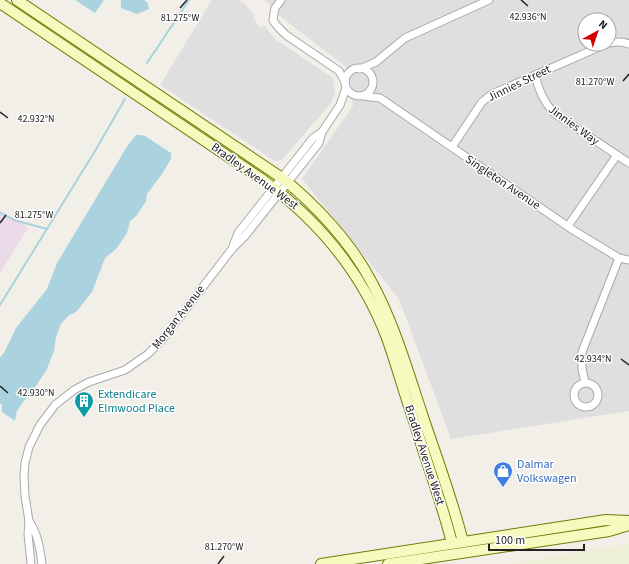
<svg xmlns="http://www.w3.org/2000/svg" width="629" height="564" font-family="'Source Sans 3',sans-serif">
  <rect width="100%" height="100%" fill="#f2efe9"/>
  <g fill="#e0dfdf" fill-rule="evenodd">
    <polygon points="212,0 238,0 241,2 243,2 255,16 253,18 261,28 264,25 275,39 333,78 335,94 331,103 282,160 275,161 160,85"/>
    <path d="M265,0H629V411L451,439L399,299L302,179L353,106L346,67L280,16ZM585,20H609V44H585Z"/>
  </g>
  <polygon fill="#ebdbe8" points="0,210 28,228 0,273"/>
  <polygon fill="#eef0d5" points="629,544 629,564 507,564"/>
  <g fill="#aad3df">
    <polygon points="75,0 104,0 95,13"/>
    <polygon points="121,0 144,0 147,2 149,9 137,14 121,8"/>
    <polygon points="136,135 141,135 145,136 171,153 171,159 162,174 147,194 146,201 137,215 130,221 127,233 116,249 105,258 92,292 76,312 68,316 61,324 56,337 54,351 46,371 29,396 23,402 17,411 15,421 2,412 2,405 0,403 0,357 4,353 16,328 47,289 57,263 128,145"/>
  </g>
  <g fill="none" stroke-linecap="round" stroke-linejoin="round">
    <g stroke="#aad3df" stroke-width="2">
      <polyline points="147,63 189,0"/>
      <polyline points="0,213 17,221 47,229"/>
      <polyline points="0,305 95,151 125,99"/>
    </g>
    <defs>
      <g id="street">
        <polyline points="281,0 275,8 274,13 273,20 277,26 286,35 339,71 345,82"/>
        <path d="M609,43C615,42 623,41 629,44"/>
        <circle cx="359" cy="82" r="14"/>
        <polyline points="360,69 376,62 405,38 489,0"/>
        <path d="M535,75C539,90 543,101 554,113L629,163"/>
        <polyline points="363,96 380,98 573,230 619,258 629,260"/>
        <polyline points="452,147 482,102 492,94 606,44"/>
        <polyline points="568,226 617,155"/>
        <polyline points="233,246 238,233 313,138 322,132"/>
        <polyline points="585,383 582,369 582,352 619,258"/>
        <circle cx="586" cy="395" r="12"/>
        <path d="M29,521C38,534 40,549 42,564"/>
        <polyline points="31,564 28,534 29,521 25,496 24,476 25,463 29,447 40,425 55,405 74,390 89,382 125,370 148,354 162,340 232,249 245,236 319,143 322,132 340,105 346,88"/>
      </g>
      <g id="secondary">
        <path d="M17,0L282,178C316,205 351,243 371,281C394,323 407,369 422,414C436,456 452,498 463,542"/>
        <path d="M0,3L263,180C319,221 362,272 387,338C397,366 405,396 415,424C427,464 442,503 452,543"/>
        <polyline points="321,564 606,520 629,521"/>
        <polyline points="388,564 609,531 629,525"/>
      </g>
    </defs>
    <use href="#street" stroke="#a9a9a9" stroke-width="9"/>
    <use href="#secondary" stroke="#707d05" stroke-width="12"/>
    <use href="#street" stroke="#fff" stroke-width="7"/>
    <use href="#secondary" stroke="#f7fabf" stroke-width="10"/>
  </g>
  <path fill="none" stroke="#222" stroke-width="1.5" d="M521,0L528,6M180,8L187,0M623,81L629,74M0,112L8,118M0,223L6,215M621,359L629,365M0,386L8,393M218,564L224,556"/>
  <defs>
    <symbol id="building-pin" viewBox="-11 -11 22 30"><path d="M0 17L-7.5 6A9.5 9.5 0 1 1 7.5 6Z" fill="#0f9aa8" stroke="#fff"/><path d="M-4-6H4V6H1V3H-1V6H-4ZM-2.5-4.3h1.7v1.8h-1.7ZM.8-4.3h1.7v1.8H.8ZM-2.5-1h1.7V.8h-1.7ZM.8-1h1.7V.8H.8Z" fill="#fff"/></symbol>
    <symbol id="shop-pin" viewBox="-11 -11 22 30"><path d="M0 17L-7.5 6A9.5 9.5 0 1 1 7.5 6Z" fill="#3f7fe0" stroke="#fff"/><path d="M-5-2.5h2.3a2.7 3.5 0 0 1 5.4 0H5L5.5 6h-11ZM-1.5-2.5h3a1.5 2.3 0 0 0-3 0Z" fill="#fff"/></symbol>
  </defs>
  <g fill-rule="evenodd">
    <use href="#building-pin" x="73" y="390" width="22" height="30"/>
    <use href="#shop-pin" x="492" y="460" width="22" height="30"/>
  </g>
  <g text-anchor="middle" stroke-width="3" stroke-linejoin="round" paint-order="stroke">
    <g font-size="12" fill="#222" stroke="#fff">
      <text transform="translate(519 83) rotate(-26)" y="4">Jinnies Street</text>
      <text transform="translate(574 125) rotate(36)" y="4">Jinnies Way</text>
      <text transform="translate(255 176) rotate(36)" y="4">Bradley Avenue West</text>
      <text transform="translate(503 182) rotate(34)" y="4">Singleton Avenue</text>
      <text transform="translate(178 317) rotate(-52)" y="4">Morgan Avenue</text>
      <text transform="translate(425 455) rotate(72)" y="4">Bradley Avenue West</text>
    </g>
    <g font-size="12" fill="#0d838f" stroke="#fff" text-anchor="start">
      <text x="98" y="398">Extendicare<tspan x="98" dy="14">Elmwood Place</tspan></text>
    </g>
    <g font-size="12" fill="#366cbe" stroke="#fff" text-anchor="start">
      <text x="517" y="468">Dalmar<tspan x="517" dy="14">Volkswagen</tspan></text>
    </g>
  </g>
  <g font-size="10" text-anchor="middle" fill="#222" stroke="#fff" stroke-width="3" stroke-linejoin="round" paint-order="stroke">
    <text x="528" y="20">42.936°N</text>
    <text x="180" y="21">81.275°W</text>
    <text x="595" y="85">81.270°W</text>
    <text x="36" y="122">42.932°N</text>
    <text x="34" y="218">81.275°W</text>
    <text x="593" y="362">42.934°N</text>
    <text x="36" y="396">42.930°N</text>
    <text x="224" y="550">81.270°W</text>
  </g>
  <g transform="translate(597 32) rotate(40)"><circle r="19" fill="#ffffff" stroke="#a7a7a7"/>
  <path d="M0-3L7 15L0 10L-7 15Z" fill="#d40000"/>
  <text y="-6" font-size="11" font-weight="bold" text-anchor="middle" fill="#222222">N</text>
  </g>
  <path d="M489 544v6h95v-6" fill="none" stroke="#222222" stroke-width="2"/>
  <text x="495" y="544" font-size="12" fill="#222222" stroke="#ffffff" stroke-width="3" paint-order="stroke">100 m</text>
</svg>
